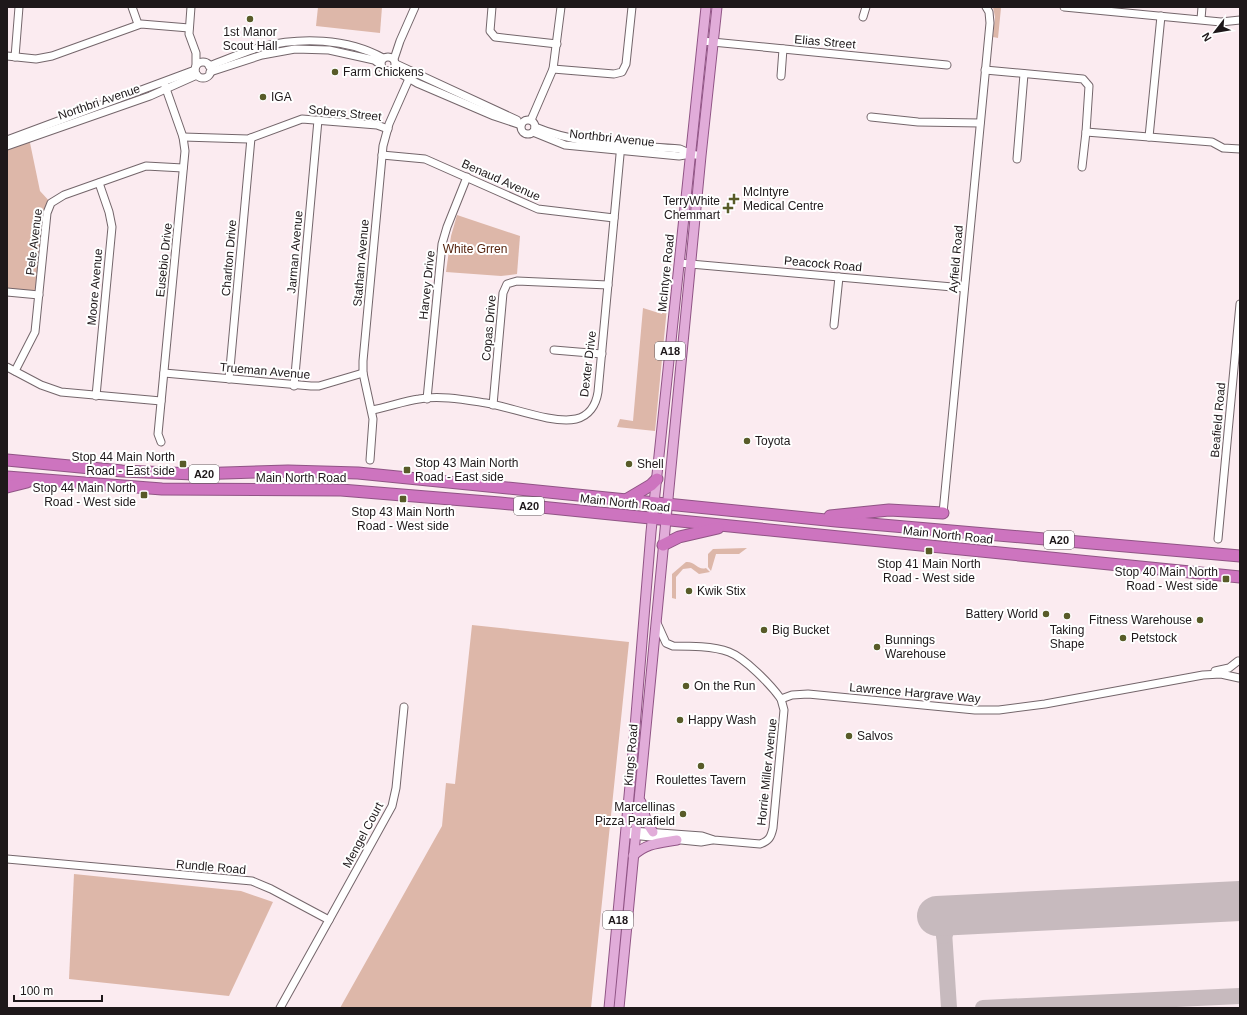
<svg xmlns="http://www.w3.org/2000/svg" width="1247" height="1015" font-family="Arial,sans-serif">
  <rect width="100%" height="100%" fill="#fbebf0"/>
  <g fill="#ddb7a9">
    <polygon points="318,7 382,7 380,33 316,26"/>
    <polygon points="993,7 1007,7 1001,8 998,38 993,37 995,17"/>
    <polygon points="29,138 40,191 51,203 39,295 7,292 7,146"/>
    <polygon points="457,215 520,236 517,274 501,276 446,272 451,236"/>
    <polygon points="672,256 655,431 617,427 620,419 633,421 643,308 662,314"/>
    <polygon points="747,548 739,554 716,554 711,571 708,567 708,554 713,549"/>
    <path d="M686,562C695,561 698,571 706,568L710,572L699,574L691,568L683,569L676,577V599L672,598V574Z"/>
    <polygon points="472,625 629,642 591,1008 340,1008 442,826 446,783 455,784"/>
    <polygon points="74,874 241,891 273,902 229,996 69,979"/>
  </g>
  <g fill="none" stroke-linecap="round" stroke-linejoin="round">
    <g stroke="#c7babe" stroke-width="16">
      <polyline points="943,916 949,1008"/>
      <polyline points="944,936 950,922 962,915"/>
      <polyline points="983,1008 1240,996"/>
    </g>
    <polyline stroke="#c7babe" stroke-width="40" points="937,916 1240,901"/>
    <defs>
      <g id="minor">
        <polyline points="132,7 138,24"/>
        <polyline points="191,7 189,34 196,53 196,66"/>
        <polyline points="492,7 490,31 495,37 557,44"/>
        <polyline points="1064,7 1221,22 1240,20"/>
        <polyline points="863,17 866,7"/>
        <polyline points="1201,19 1202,7"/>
        <polyline points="702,41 947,65"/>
        <polyline points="7,56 36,59 52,56 141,24 189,28"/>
        <circle cx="388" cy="64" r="7"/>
        <polyline points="15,57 19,7"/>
        <polyline points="394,59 400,41 415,7"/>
        <circle cx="203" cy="70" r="8"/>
        <polyline points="396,64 517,120"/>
        <path d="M209,66C226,60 243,52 261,47C300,37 347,38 383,58"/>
        <polyline points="553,69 614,74 622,72 626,64 632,7"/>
        <polyline points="985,70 1083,79 1089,86 1086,132 1082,167"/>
        <polyline points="392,71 398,72 417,83 494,116 521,125"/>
        <polyline points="210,72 262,55 295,49 329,50 374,60 381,65"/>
        <polyline points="781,76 783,49"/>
        <polyline points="871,117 918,122 980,123"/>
        <circle cx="528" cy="127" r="7"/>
        <polyline points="531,120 553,69 561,7"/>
        <path d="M535,127C580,146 632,145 680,149L691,154L701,156"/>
        <polyline points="533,132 565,145 679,156 691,154"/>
        <polyline points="1086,132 1212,142 1223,148 1240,149"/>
        <polyline points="183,137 248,139 302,119 377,125 388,129"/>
        <polyline points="1149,137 1161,16"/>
        <polyline points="7,140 195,70"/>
        <polyline points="7,146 150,96 197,75"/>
        <polyline points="382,155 425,159 538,209 614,218"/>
        <polyline points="1017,159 1024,74"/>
        <polyline points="679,263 964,288"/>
        <polyline points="7,292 39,295"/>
        <polyline points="834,325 839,277"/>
        <polyline points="554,350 602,354"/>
        <polyline points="7,367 41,385 61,392 161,401"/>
        <polyline points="15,371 35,332 47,213 51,203 64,195 146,166 183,168"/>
        <polyline points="164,373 311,386 319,386 363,373"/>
        <polyline points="229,379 251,138"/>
        <polyline points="294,386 318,120"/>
        <polyline points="96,396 112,227 109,212 99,183"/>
        <polyline points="427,399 442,244 447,227 467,177"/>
        <polyline points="493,405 503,293 507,284 517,281 608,285"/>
        <path d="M372,410C388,407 404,401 419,399C440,395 466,400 486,403C511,407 552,424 576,419C589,416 596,405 598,392L621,144"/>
        <polyline points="161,442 158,434 185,151 183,137 164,83"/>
        <polyline points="370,460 373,419 363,373 363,361 383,146 389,124 412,72"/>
        <polyline points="943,513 990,23 989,12 986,7"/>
        <polyline points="1218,539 1240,304"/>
        <path d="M657,623L666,643L673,646C690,646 713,646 729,652C745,658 771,685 781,699L792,695L808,694L975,710H999L1045,704L1203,675L1221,674L1239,678"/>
        <polyline points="1215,671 1229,668 1238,661"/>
        <path d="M632,831L702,836L714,840L760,844C769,841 771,837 773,828L784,710L781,699"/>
        <polyline points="631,835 701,842 712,840"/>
        <polyline points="7,859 252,881 271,889 329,920 280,1008"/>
        <polyline points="329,920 392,806 396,788 404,707"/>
      </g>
      <g id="major">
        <polyline points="641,802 647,823 653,832"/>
        <path d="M633,856C646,843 660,843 677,840"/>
        <polyline points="609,1008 632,764 651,532 706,7"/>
        <polyline points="619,1008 701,156 717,7"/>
      </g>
      <g id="highway">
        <polyline points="7,460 122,471 194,474 288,471 358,473 836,521 1240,556"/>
        <polyline points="7,477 162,489 341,490 500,503 1240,577"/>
        <polyline points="7,487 27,482"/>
        <polyline points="624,501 651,485 657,479"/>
        <polyline points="830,516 889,510 943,513"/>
        <polyline points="663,545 679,537 718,528"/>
      </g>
    </defs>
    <use href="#minor" stroke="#74666b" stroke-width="9"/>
    <use href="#major" stroke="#905485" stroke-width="11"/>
    <use href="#highway" stroke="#905485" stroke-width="13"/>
    <use href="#minor" stroke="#fff" stroke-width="7"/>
    <use href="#major" stroke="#e1acd9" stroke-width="9"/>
    <use href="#highway" stroke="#cd74bf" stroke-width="11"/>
  </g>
  <g fill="#585b28" stroke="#fff" stroke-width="1.5">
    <circle cx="250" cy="19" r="4"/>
    <circle cx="335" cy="72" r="4"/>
    <circle cx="263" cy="97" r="4"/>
    <path d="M732 193h4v4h4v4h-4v4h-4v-4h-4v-4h4z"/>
    <path d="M726 202h4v4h4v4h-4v4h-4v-4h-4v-4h4z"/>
    <circle cx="747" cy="441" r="4"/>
    <rect x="179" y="460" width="8" height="8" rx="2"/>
    <circle cx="629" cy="464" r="4"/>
    <rect x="403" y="466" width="8" height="8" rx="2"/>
    <rect x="140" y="491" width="8" height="8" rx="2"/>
    <rect x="399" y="495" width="8" height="8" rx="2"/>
    <rect x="925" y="547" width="8" height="8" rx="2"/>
    <rect x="1222" y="575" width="8" height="8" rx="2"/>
    <circle cx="689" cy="591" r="4"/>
    <circle cx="1046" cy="614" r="4"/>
    <circle cx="1067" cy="616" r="4"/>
    <circle cx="1200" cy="620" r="4"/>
    <circle cx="764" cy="630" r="4"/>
    <circle cx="1123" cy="638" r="4"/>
    <circle cx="877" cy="647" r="4"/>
    <circle cx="686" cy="686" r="4"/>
    <circle cx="680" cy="720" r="4"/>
    <circle cx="849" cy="736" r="4"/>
    <circle cx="701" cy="766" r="4"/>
    <circle cx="683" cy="814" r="4"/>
  </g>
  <g text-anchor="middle" stroke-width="4" stroke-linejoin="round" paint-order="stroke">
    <g fill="#fff" stroke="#625d5f" stroke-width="1">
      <rect x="655" y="342" width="30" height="18" rx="3"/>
      <rect x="189" y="465" width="30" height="18" rx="3"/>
      <rect x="514" y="497" width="30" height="18" rx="3"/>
      <rect x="1044" y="531" width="30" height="18" rx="3"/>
      <rect x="603" y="911" width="30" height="18" rx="3"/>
    </g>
    <g font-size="11" font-weight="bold" fill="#1e181a">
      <text x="670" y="355">A18</text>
      <text x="204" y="478">A20</text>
      <text x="529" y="510">A20</text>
      <text x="1059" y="544">A20</text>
      <text x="618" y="924">A18</text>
    </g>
    <g font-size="12" fill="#1e181a" stroke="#fff" text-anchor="start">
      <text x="250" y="36" text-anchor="middle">1st Manor<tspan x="250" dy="14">Scout Hall</tspan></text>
      <text x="343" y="76">Farm Chickens</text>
      <text x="271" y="101">IGA</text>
      <text x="743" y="196">McIntyre<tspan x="743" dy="14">Medical Centre</tspan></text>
      <text x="720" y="205" text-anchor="end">TerryWhite<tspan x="720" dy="14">Chemmart</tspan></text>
      <text x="755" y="445">Toyota</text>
      <text x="175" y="461" text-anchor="end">Stop 44 Main North<tspan x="175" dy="14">Road - East side</tspan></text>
      <text x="415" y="467">Stop 43 Main North<tspan x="415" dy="14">Road - East side</tspan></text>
      <text x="637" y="468">Shell</text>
      <text x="136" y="492" text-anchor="end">Stop 44 Main North<tspan x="136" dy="14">Road - West side</tspan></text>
      <text x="403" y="516" text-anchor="middle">Stop 43 Main North<tspan x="403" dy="14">Road - West side</tspan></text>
      <text x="929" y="568" text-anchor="middle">Stop 41 Main North<tspan x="929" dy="14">Road - West side</tspan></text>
      <text x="1218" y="576" text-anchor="end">Stop 40 Main North<tspan x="1218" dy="14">Road - West side</tspan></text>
      <text x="697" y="595">Kwik Stix</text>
      <text x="1038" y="618" text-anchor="end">Battery World</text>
      <text x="1192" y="624" text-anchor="end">Fitness Warehouse</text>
      <text x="772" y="634">Big Bucket</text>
      <text x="1067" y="634" text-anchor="middle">Taking<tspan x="1067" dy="14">Shape</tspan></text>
      <text x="1131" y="642">Petstock</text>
      <text x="885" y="644">Bunnings<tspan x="885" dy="14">Warehouse</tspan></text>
      <text x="694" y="690">On the Run</text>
      <text x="688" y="724">Happy Wash</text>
      <text x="857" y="740">Salvos</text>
      <text x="701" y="784" text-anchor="middle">Roulettes Tavern</text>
      <text x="675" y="811" text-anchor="end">Marcellinas<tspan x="675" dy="14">Pizza Parafield</tspan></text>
    </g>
    <g font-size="12" fill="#1e181a" stroke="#fff">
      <text transform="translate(825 42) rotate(5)" y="4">Elias Street</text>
      <text transform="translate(99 102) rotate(-19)" y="4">Northbri Avenue</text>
      <text transform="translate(345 113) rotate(6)" y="4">Sobers Street</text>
      <text transform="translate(612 138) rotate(6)" y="4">Northbri Avenue</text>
      <text transform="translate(501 180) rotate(24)" y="4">Benaud Avenue</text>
      <text transform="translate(34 242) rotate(-83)" y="4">Pele Avenue</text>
      <text transform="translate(295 252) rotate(-85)" y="4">Jarman Avenue</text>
      <text transform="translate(229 258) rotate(-85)" y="4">Charlton Drive</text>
      <text transform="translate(956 259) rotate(-85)" y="4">Ayfield Road</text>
      <text transform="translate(164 260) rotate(-84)" y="4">Eusebio Drive</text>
      <text transform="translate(361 263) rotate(-85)" y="4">Statham Avenue</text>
      <text transform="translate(823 264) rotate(5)" y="4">Peacock Road</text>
      <text transform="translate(666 273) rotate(-84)" y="4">McIntyre Road</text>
      <text transform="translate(427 285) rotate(-84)" y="4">Harvey Drive</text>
      <text transform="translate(95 287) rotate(-85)" y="4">Moore Avenue</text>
      <text transform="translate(489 328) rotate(-85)" y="4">Copas Drive</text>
      <text transform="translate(588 364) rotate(-83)" y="4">Dexter Drive</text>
      <text transform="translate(265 371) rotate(5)" y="4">Trueman Avenue</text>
      <text transform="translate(1218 420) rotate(-85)" y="4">Beafield Road</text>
      <text x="301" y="482">Main North Road</text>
      <text transform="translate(625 503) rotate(6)" y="4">Main North Road</text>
      <text transform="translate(948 535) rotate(6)" y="4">Main North Road</text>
      <text transform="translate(915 693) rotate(5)" y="4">Lawrence Hargrave Way</text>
      <text transform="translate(631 755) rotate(-85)" y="4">Kings Road</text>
      <text transform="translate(767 772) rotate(-84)" y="4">Horrie Miller Avenue</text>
      <text transform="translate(363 835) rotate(-62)" y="4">Mengel Court</text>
      <text transform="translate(211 867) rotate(5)" y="4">Rundle Road</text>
    </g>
    <g font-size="12" fill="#55230d" stroke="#fff">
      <text x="475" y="253">White Grren</text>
    </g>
  </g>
  <rect width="1247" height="1015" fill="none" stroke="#1e181a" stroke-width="16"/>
  <g transform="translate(1215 32) rotate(239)" stroke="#ffffff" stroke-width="3" paint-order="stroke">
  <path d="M0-3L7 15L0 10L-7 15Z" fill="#1e181a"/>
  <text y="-6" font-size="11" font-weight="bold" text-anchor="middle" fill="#1e181a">N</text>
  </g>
  <path d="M14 995v6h88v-6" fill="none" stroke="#1e181a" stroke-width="2"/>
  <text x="20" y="995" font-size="12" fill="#1e181a" stroke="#ffffff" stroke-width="3" paint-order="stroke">100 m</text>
</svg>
